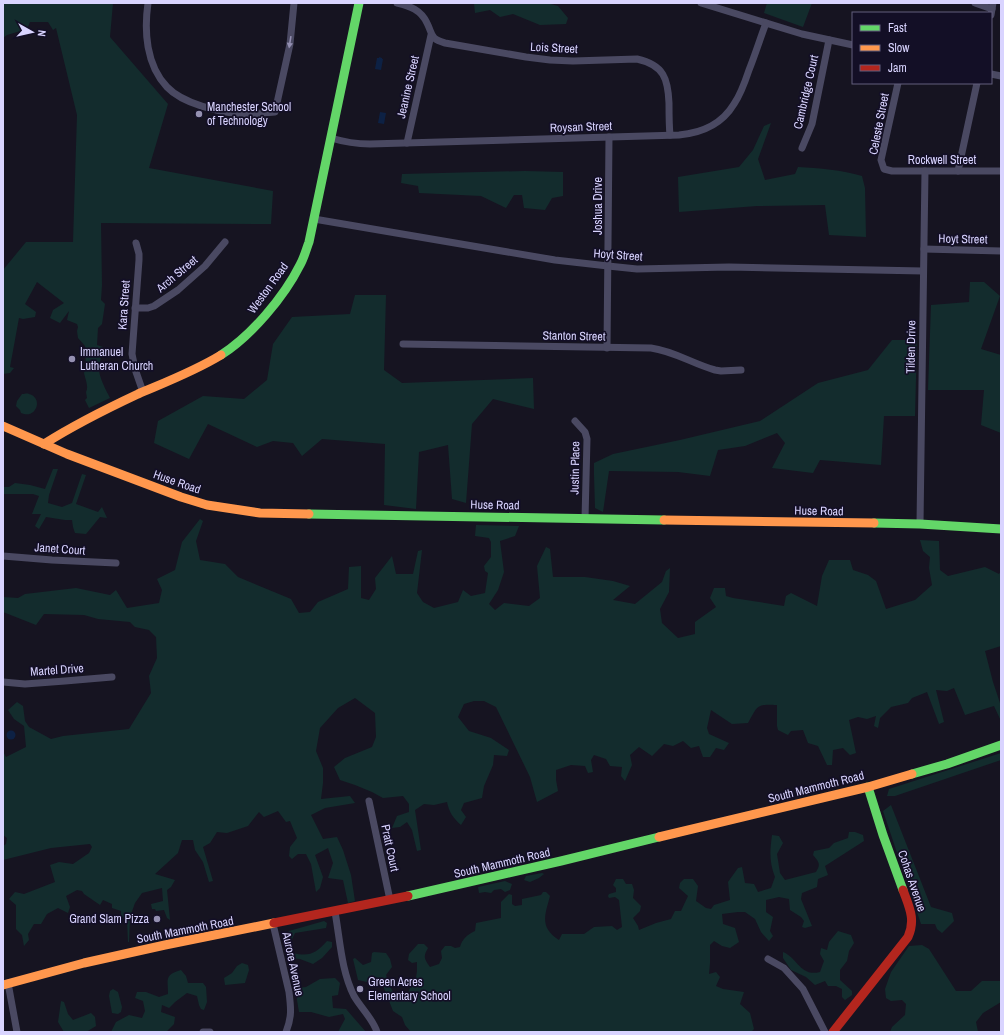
<svg xmlns="http://www.w3.org/2000/svg" width="1004" height="1035" font-family="'Archivo Narrow',sans-serif">
  <rect width="100%" height="100%" fill="#161421"/>
  <g fill="#132c2d">
    <path d="M3,3H113L110,37L168,104L149,168L273,191L271,224L101,223L102,285L101,300L105,304L102,324L98,328L97,345L103,347C102,354 100,360 99,367C98,376 106,390 110,398L89,408L85,400L87,398L86,392C89,387 85,378 84,373L86,368L85,346L78,338L77,331L78,327L77,324L67,320L69,311L60,323L50,318L53,310L64,303L37,282L25,304L36,312L35,317L23,319L19,318L10,367L14,368L10,373L3,374V270L26,242H73L77,115L56,28L53,30L48,22H30L27,29L7,35L3,38Z"/>
    <polygon points="474,3 547,3 558,6 568,18 566,24 540,25 513,14 500,17 490,10 475,13"/>
    <polygon points="767,3 812,3 803,27 764,13"/>
    <path d="M771,123L758,159L765,180L795,174L798,167C819,168 842,170 862,176L865,188L866,237L829,235L825,205L757,206L679,212L678,177L739,167L753,150L764,126Z"/>
    <polygon points="525,171 563,172 563,196 552,198 545,210 524,208 522,195 514,195 506,208 481,196 419,193 418,186 401,183 402,174"/>
    <polygon points="970,282 984,282 1000,296 981,349 1001,355 1001,433 981,425 984,390 928,390 931,305 969,302"/>
    <polygon points="355,295 386,295 384,370 402,383 533,378 534,409 493,399 472,424 466,503 452,499 448,445 419,452 416,509 384,505 385,444 322,439 302,456 293,443 273,441 257,447 208,424 189,459 154,443 158,421 203,396 244,399 267,380 273,344 292,317 350,314"/>
    <polygon points="892,340 917,340 915,416 884,416 881,465 820,460 813,473 772,468 785,443 777,433 745,446 718,450 710,476 678,472 609,471 603,512 595,508 594,475 594,463 613,454 680,440 760,421 818,383 868,370"/>
    <path d="M22,394C25,394 27,393 29,394C44,398 36,420 21,413L20,410L16,406L17,401Z"/>
    <polygon points="53,469 58,469 49,495 48,503 62,507 72,503 82,474 86,475 76,504 98,512 102,507 107,518 100,517 86,534 75,533 73,527 72,520 65,520 46,517 39,529 35,526 41,514 32,514 39,496 33,494 3,494 3,487 9,487 15,483 30,485 45,489"/>
    <path d="M200,519L203,521L196,541L200,560L225,564L238,577L291,599L299,613L310,612L318,602L348,589L349,567L361,566V598L369,600L376,589L375,578L392,556L396,574H413L418,551L422,550L417,593L423,602L434,608L458,602L463,590L471,596L485,593L488,573L485,571L484,566L491,557V542L489,538L475,536L476,525L519,526L515,536L500,541L504,572L498,590L489,604L495,610L504,603L529,606L540,598L537,566L546,547L550,549L553,577H585L613,581L630,586L613,600L635,604L662,582L666,571L670,568L669,592L660,609L662,623L678,638L695,634V622L716,607L710,598L714,588H725L726,596L733,598L784,606L786,596L791,593L817,606L822,576L829,560H850L853,570L868,575L876,581L886,609L915,600L932,585L929,568L930,557L923,551L920,540L939,541L940,570L948,576L985,567L999,574L1001,571V646L985,651L993,682L1001,706V721L994,706L965,715L954,688L947,691L936,690L944,722L939,724L927,692L912,698L908,703L891,707L880,718L878,728L874,726L876,716L867,719L858,717L849,720L856,753L850,755L843,748L833,750L832,765H827L818,746L808,743L803,730L791,731L788,735L778,730L777,726V705C756,704 758,705 748,723L732,724L711,710L707,728L709,734L729,743L724,750L716,748L710,757H703L699,746L691,748L683,741L673,746L664,744L652,756L639,747L630,755L632,765L625,781L621,776L622,767L610,766L606,759L594,755L591,760L593,772L588,773L585,766L571,765L556,770V780L558,791L537,802L530,777L496,707L484,701H474L464,704L458,717L469,731L491,738L509,750L507,756L494,755L493,765L484,786L482,798L464,803L461,810L466,817L461,825C453,818 449,812 447,802L434,805L424,804L415,810L421,850L417,851L412,830L407,822L400,827L392,828L397,816L409,812V804L403,796L383,798L372,792L355,785L340,780L334,767L345,758L372,747L376,737L375,713L355,698L338,708L320,728L316,751L323,768V783L321,799L350,796L355,803L325,808L311,815L323,839L337,837L343,850L351,875L355,901L348,903L343,880L328,878L333,863L328,848L315,855L323,877L320,888L316,892L311,864L306,854H298L292,859L289,856L290,847L297,838L290,821L286,822L278,811L264,817L259,812L248,826L227,833L217,832L210,843L203,847L213,881L209,882L203,862L195,850L193,840H182L178,853L155,874L175,880L171,887L167,890L170,920L167,918L164,910L156,911L155,909H152L151,904L163,901L162,888L142,893L135,903L130,917L129,942H128L127,920L121,916V911L112,908V904L103,900L100,905L84,894L82,891L77,890L66,896L70,907L68,913L58,908L47,914L41,924H34L28,934L29,940L24,946L22,935L16,929V905L9,899L15,892L24,894L55,882L50,865L59,862L73,864L89,853L92,847L90,844L51,848L3,860V846L6,844L7,838L3,835V751L6,757L26,747L24,726L14,719L8,710L17,702L23,706L25,721L29,727L51,739L63,736L129,729L151,693L149,676L157,658L156,637L149,630L135,627L130,622L98,619L84,615L44,614L36,625L3,612V597L18,598L25,594L76,588L110,595L116,590L127,608L159,603L162,590L157,579L175,570L182,542Z"/>
    <polygon points="1001,753 1001,760 895,796 887,796 889,789"/>
    <polygon points="891,805 931,907 952,913 954,921 942,933 937,929 935,924 921,924 883,811"/>
    <path d="M849,832H855L863,835L864,841L825,866L828,875L818,879L817,887L802,893L801,899L812,926L805,928L802,927L804,921L801,917L790,910L789,899L779,897L766,900V912L773,917L770,931L773,936L769,941L761,932L755,919L745,912H738L722,914L723,924L735,928L739,942L730,948L722,946L714,941L710,945V963L709,974L716,972L720,977L716,986L723,989L744,992L740,1004L750,1013L754,1029L751,1032H411L405,1025L402,1017L393,1011L382,983L377,980L376,984L358,980L353,959L355,958L363,965L371,962L372,953L374,952L386,953L390,959L392,967L386,975C390,986 393,999 406,998L410,988V982L416,978L417,971V962L412,963L408,960L409,954L418,944H424L428,948C423,957 424,958 430,967L439,964L442,958L441,951L445,946H451L455,948L460,947C462,939 468,934 475,931L476,923L501,918V902L509,894L512,895V904L515,906L522,905V899L541,895L543,892H546L550,896C545,915 539,927 559,940L562,934H584L594,927L612,926L617,930L622,927L619,900L615,897L609,898L608,896L609,894L616,892V888L613,885L616,879H623L626,884H632L634,890L633,898L641,906L640,911L633,918L638,926L639,930L656,923L671,919L675,911H681L688,896L679,888L680,883L684,879H693L698,886L696,901L706,908L711,909L714,905L730,900L728,882L738,868L742,867L745,883L754,884L758,892L771,888L775,877C769,862 770,850 772,835L779,836L783,843L777,854L780,873L785,880L816,872C821,864 819,862 813,855L814,851L829,848L834,843L848,838Z"/>
    <polygon points="542,873 544,874 539,878 530,882 524,880 526,876"/>
    <polygon points="505,881 512,884 510,890 505,892 501,889 494,890 491,893 485,892 479,893 478,887"/>
    <path d="M324,921L327,923L326,928L295,933L291,941L293,953C310,957 316,953 327,941L332,942V947L322,958L313,964L300,959L288,958L286,935L289,931Z"/>
    <path d="M838,931L851,935L854,943L849,951L847,961L840,970V980L852,991V995L845,1000L842,997V989L836,986H828L825,981L815,985L806,977L791,970L783,958V952C798,958 800,977 820,972L824,961L820,954L821,948L827,950L829,942Z"/>
    <polygon points="922,945 929,949 956,991 971,991 982,981 1001,981 1001,1002 983,1013 976,1022 978,1032 890,1032 892,1027 905,1015 906,1004 902,1000 891,1001 886,998 885,989 891,972 909,946"/>
    <polygon points="242,963 248,965 249,970 245,983 225,985 224,978 232,973 237,966"/>
    <path d="M181,970L186,976L188,983H203L206,987L207,1002L204,1010L201,1009L199,1005L197,996L187,993L175,1002L169,1008L162,1005L161,1012L175,1017L174,1024L167,1031V1032H111L116,1022L129,1015L142,1018L145,1011L143,1001L135,998L137,992H146L159,997L168,994C168,979 164,975 181,970Z"/>
    <polygon points="335,978 340,983 338,995 332,996 333,1008 346,1009 366,1032 338,1032 345,1019 343,1014 329,1017 311,1012 299,1012 297,1000 298,988 306,987 320,979"/>
    <polygon points="113,989 118,992 122,1007 121,1012 118,1014 112,1013 109,996 110,991"/>
    <polygon points="61,1001 64,1002 68,1014 73,1020 86,1015 91,1013 95,1017 96,1026 86,1032 64,1032 58,1022"/>
  </g>
  <g fill="#0d2144">
    <polygon points="379,57 382,58 382,59 383,59 381,70 375,69 377,58 379,58"/>
    <polygon points="380,112 386,113 384,124 378,123"/>
    <circle cx="11" cy="735" r="4.5"/>
  </g>
  <g fill="none" stroke-linecap="round" stroke-linejoin="round">
    <g stroke="#4a4962" stroke-width="7">
      <path d="M148,3C144,31 146,65 167,87C183,104 219,112 241,114C252,114 264,113 275,112L290,44L294,3"/>
      <path d="M397,3C410,6 421,10 427,23C433,35 430,39 445,43L526,57L550,60L573,61L637,59C664,65 668,79 669,103C669,114 669,125 670,135"/>
      <polyline points="701,3 802,34 853,45"/>
      <polyline points="975,3 992,9"/>
      <polyline points="991,15 993,3"/>
      <polyline points="991,74 1001,76"/>
      <polyline points="898,83 881,160 884,169 892,171 1001,171"/>
      <path d="M331,138C344,142 357,144 370,144L679,135C701,133 722,124 734,104C741,94 745,82 749,70C755,55 760,39 766,23"/>
      <polyline points="407,143 431,35"/>
      <polyline points="802,148 812,124 829,40"/>
      <polyline points="958,171 977,83"/>
      <polyline points="314,219 555,260 608,266 637,269 729,267 923,271"/>
      <polyline points="136,243 139,254 139,260 132,354 135,369 143,392"/>
      <polyline points="924,249 1001,251"/>
      <polyline points="135,308 148,308 154,306 178,290 205,266 225,242"/>
      <path d="M403,344L651,348C674,351 693,364 715,370L721,371L741,370"/>
      <polyline points="607,348 609,137"/>
      <polyline points="575,421 585,432 587,439 585,519"/>
      <polyline points="920,524 925,171"/>
      <polyline points="3,556 52,560 116,563"/>
      <polyline points="3,682 25,684 65,681 112,677"/>
      <polyline points="369,801 390,900"/>
      <path d="M335,912C340,939 341,970 354,996C361,1008 373,1019 377,1032"/>
      <path d="M273,924L289,992C291,1008 292,1017 286,1032"/>
      <polyline points="768,959 784,968 803,989 825,1032"/>
      <polyline points="8,983 17,1032"/>
      <polyline points="203,1032 210,1032"/>
    </g>
    <g stroke="#63d668" stroke-width="9">
      <path d="M221,355C251,336 284,297 300,265C304,258 306,250 309,242L359,3"/>
      <polyline points="309,514 664,520"/>
      <polyline points="874,523 920,524 1001,529"/>
      <polyline points="912,774 947,764 1001,745"/>
      <polyline points="868,787 883,835 903,890"/>
      <polyline points="408,896 561,861 659,837"/>
    </g>
    <g stroke="#ff974d" stroke-width="9">
      <polyline points="3,426 67,454 181,497 207,505 260,513 309,514"/>
      <path d="M44,444C74,425 106,409 138,394C166,382 195,371 221,355"/>
      <polyline points="664,520 874,523"/>
      <polyline points="659,837 868,787 912,774"/>
      <polyline points="3,985 84,963 165,945 274,923"/>
    </g>
    <g stroke="#b3261e" stroke-width="9">
      <polyline points="274,923 408,896"/>
      <path d="M833,1032L908,937C916,919 909,907 903,890"/>
    </g>
  </g>
  <defs><path id="oneway-solid" d="M-6-.8H1V-3.2L6.5 0L1 3.2V.8H-6Z"/></defs>
  <use fill="#928eb0" href="#oneway-solid" transform="translate(290 42) rotate(99)"/>
  <g fill="#9591b1" stroke="#130f26" stroke-width="1.5">
    <circle cx="199" cy="114" r="4"/>
    <circle cx="72" cy="359" r="4"/>
    <circle cx="157" cy="919" r="4"/>
    <circle cx="360" cy="989" r="4"/>
  </g>
  <g text-anchor="middle" stroke-width="3.5" stroke-linejoin="round" paint-order="stroke">
    <g font-size="12" fill="#d9d4ff" stroke="#130f26">
      <text transform="translate(554 48) rotate(3)" y="4">Lois Street</text>
      <text transform="translate(408 87) rotate(-77)" y="4">Jeanine Street</text>
      <text transform="translate(806 92) rotate(-77)" y="4">Cambridge Court</text>
      <text transform="translate(879 124) rotate(-79)" y="4">Celeste Street</text>
      <text transform="translate(581 127) rotate(-2)" y="4">Roysan Street</text>
      <text x="942" y="164">Rockwell Street</text>
      <text transform="translate(598 206) rotate(-90)" y="4">Joshua Drive</text>
      <text transform="translate(963 239) rotate(1)" y="4">Hoyt Street</text>
      <text transform="translate(618 255) rotate(4)" y="4">Hoyt Street</text>
      <text transform="translate(177 274) rotate(-40)" y="4">Arch Street</text>
      <text transform="translate(268 288) rotate(-54)" y="4">Weston Road</text>
      <text transform="translate(124 305) rotate(-86)" y="4">Kara Street</text>
      <text transform="translate(574 336) rotate(1)" y="4">Stanton Street</text>
      <text transform="translate(911 347) rotate(-89)" y="4">Tilden Drive</text>
      <text transform="translate(575 468) rotate(-89)" y="4">Justin Place</text>
      <text transform="translate(177 482) rotate(19)" y="4">Huse Road</text>
      <text transform="translate(495 505) rotate(1)" y="4">Huse Road</text>
      <text transform="translate(819 511) rotate(1)" y="4">Huse Road</text>
      <text transform="translate(60 549) rotate(4)" y="4">Janet Court</text>
      <text transform="translate(57 670) rotate(-4)" y="4">Martel Drive</text>
      <text transform="translate(816 787) rotate(-14)" y="4">South Mammoth Road</text>
      <text transform="translate(390 848) rotate(78)" y="4">Pratt Court</text>
      <text transform="translate(502 863) rotate(-13)" y="4">South Mammoth Road</text>
      <text transform="translate(912 881) rotate(71)" y="4">Cohas Avenue</text>
      <text transform="translate(185 930) rotate(-11)" y="4">South Mammoth Road</text>
      <text transform="translate(293 964) rotate(78)" y="4">Aurore Avenue</text>
    </g>
    <g font-size="12" fill="#d9d4ff" stroke="#130f26" text-anchor="start">
      <text x="207" y="111">Manchester School<tspan x="207" dy="14">of Technology</tspan></text>
      <text x="80" y="356">Immanuel<tspan x="80" dy="14">Lutheran Church</tspan></text>
      <text x="149" y="923" text-anchor="end">Grand Slam Pizza</text>
      <text x="368" y="986">Green Acres<tspan x="368" dy="14">Elementary School</tspan></text>
    </g>
  </g>
  <rect width="1004" height="1035" fill="none" stroke="#d9d4ff" stroke-width="8"/>
  <rect x="852" y="12" width="140" height="72" fill="#130f26" stroke="#625e7d"/>
  <rect x="860" y="25" width="20" height="6" fill="#63d668" stroke="#625e7d"/>
  <text x="888" y="32" font-size="12" fill="#d9d4ff">Fast</text>
  <rect x="860" y="45" width="20" height="6" fill="#ff974d" stroke="#625e7d"/>
  <text x="888" y="52" font-size="12" fill="#d9d4ff">Slow</text>
  <rect x="860" y="65" width="20" height="6" fill="#b3261e" stroke="#625e7d"/>
  <text x="888" y="72" font-size="12" fill="#d9d4ff">Jam</text>
  <g transform="translate(32 32) rotate(98)" stroke="#130f26" stroke-width="3" paint-order="stroke">
  <path d="M0-3L7 15L0 10L-7 15Z" fill="#d9d4ff"/>
  <text y="-6" font-size="11" font-weight="bold" text-anchor="middle" fill="#d9d4ff">N</text>
  </g>
</svg>
